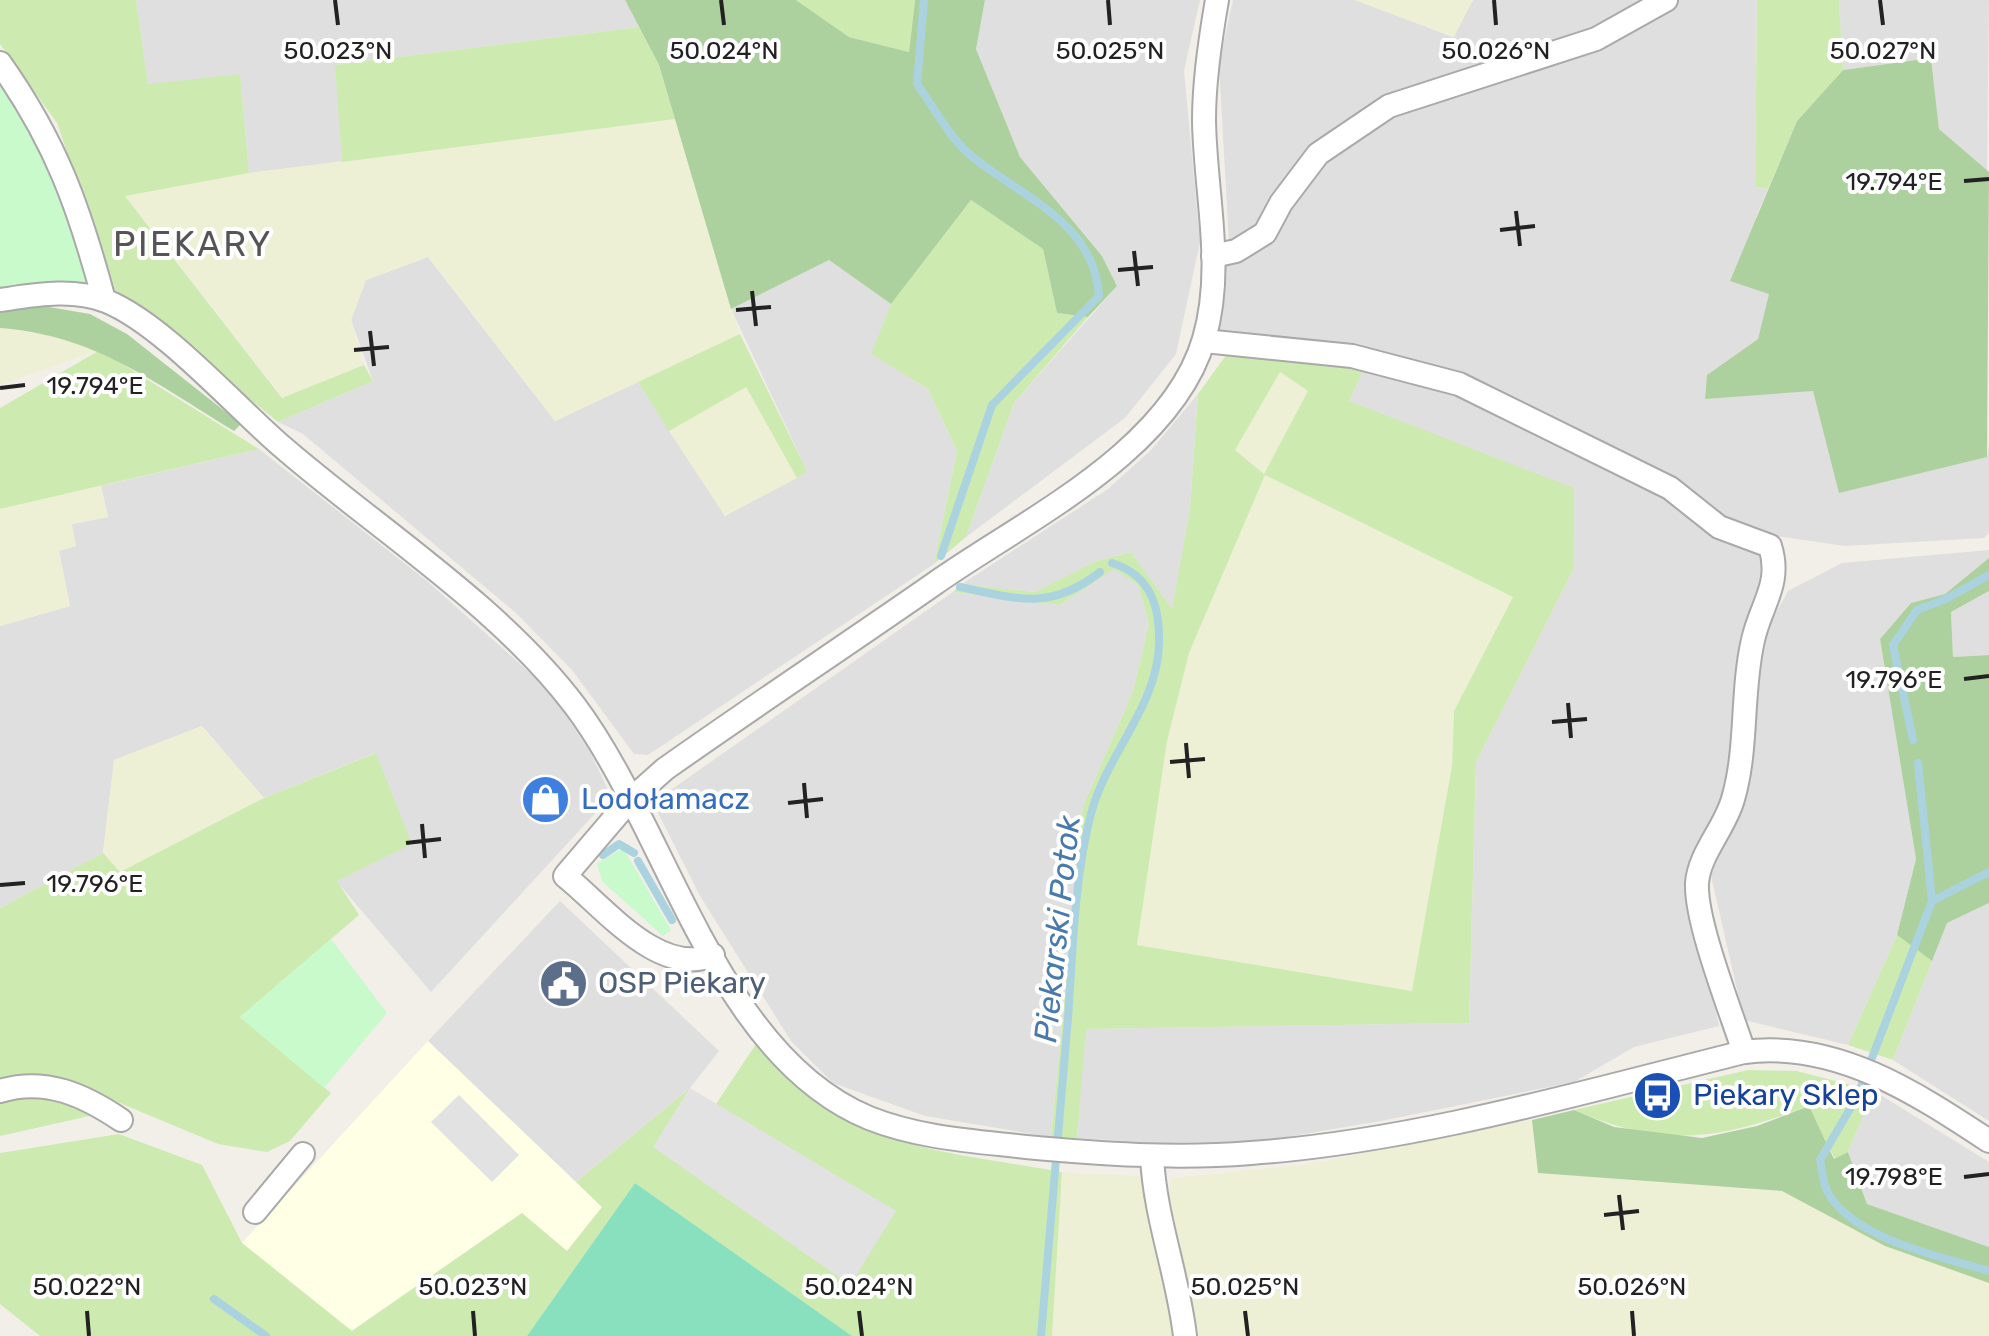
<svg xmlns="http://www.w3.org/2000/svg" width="1989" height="1336" font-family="Rubik,sans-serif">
  <rect width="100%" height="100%" fill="#f2efe9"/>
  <g fill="#e0dfdf">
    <polygon points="136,0 625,0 639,27 336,65 342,162 249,173 240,75 148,85"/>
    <polygon points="985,0 1200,0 1184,71 1200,242 1176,354 1125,418 966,537 1014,403 1117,286 1102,256 1020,157 976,49"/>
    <polygon points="1233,0 1355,0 1453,37 1473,0 1757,0 1755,187 1768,189 1756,217 1770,294 1758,339 1707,375 1705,398 1813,390 1987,457 1989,444 1989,533 1984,538 1845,546 1763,534 1720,522 1664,478 1494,388 1427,364 1215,332 1229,244 1219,64"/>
    <polygon points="1839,0 1989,0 1987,174 1939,129 1931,58 1843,70"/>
    <polygon points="428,257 555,421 638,382 725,516 807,471 731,309 829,260 891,304 872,354 928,389 957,451 934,564 648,755 634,754 572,670 516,613 303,434 278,422 373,381 351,320 366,280"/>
    <polygon points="1365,366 1458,389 1681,500 1735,545 1763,552 1763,593 1737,674 1727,781 1688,883 1719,1026 1634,1047 1574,1082 1381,1121 1262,1141 1157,1143 1077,1138 1085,1029 1469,1023 1476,762 1573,570 1349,401"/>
    <polygon points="1198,394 1190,508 1172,610 1131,552 1096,561 1035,592 962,584 1108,489 1151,450"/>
    <polygon points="259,449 427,581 548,689 589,750 611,796 431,992 337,882 375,753 264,798 202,726 114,760 103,853 0,908 0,626 70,606 59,551 72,524 108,517 101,486"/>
    <polygon points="1989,550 1989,558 1945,594 1911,603 1880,639 1916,859 1897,935 1848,1045 1744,1020 1711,876 1745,789 1761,640 1788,591 1842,563"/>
    <polygon points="1114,568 1138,585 1149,624 1133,691 1083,806 1051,1137 925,1116 833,1083 791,1041 700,896 658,813 665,794 953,592 1060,605"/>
    <polygon points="1989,591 1989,655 1953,657 1951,612"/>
    <polygon points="560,901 719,1051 690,1088 576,1182 428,1041"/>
    <polygon points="1989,903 1989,1121 1893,1060 1947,923"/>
    <polygon points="1874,1091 1989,1162 1989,1247 1867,1204 1848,1152"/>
  </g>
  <polygon fill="#ffffe5" points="428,1041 602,1207 567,1251 522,1213 351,1331 242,1243"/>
  <g fill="#eef0d5">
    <polygon points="1355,0 1473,0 1454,37"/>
    <polygon points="675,119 740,334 555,421 428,257 366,280 351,320 364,365 283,398 125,195 249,173"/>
    <polygon points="0,328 42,331 100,350 0,385"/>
    <polygon points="1279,371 1309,391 1265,475 1513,597 1454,711 1452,766 1413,991 1137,945 1167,741 1189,653 1265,475 1235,450"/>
    <polygon points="746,386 797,478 725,516 669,431"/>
    <polygon points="101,486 108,517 72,524 76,546 59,551 70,606 0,626 0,509"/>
    <polygon points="202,726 264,798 120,872 103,853 114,760"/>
    <polygon points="1532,1120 1538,1173 1782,1191 1885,1246 1989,1283 1989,1336 1192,1336 1166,1213 1172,1205 1168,1190 1172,1178 1309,1164"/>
    <polygon points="1062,1172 1140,1176 1161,1243 1178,1336 1052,1336"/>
  </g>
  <g fill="#cdebb0" fill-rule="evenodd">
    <polygon points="0,0 136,0 148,84 240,74 249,173 125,196 282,398 364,365 373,381 278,422 114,289 57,123 0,44"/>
    <polygon points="796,0 915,0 909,52 849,37"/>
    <polygon points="1757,0 1839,0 1843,70 1797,121 1768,189 1755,187"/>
    <polygon points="639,27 659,65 675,119 342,162 335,65"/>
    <polygon points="971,200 1043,249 1057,313 1088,317 1014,403 966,537 934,564 957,451 928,389 871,354 891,304"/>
    <polygon points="740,334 807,471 797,478 746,387 669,431 638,382"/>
    <polygon points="100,350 259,449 0,509 0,408"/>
    <path d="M1227,354L1365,366L1349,401L1574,488L1573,570L1476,762L1469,1023L1086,1029L1077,1138L1051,1137L1083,806L1133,691L1149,624L1138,585L1114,569L1060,605L953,592L962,584L1035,592L1096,561L1131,552L1172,609L1190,508L1198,394ZM1280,372L1308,391L1264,474L1235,450ZM1265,475L1513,597L1454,711L1452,766L1412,991L1137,945L1167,741L1189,653Z"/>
    <polygon points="376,753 412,844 337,881 359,915 240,1017 331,1093 290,1141 267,1152 218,1144 62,1079 0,1082 0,908 103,853 120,872 264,798"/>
    <polygon points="1897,935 1932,961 1893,1060 1848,1045"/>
    <path d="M756,1044C847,1150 932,1149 1062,1172L1052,1336H852L635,1183L527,1336H40L0,1304V1153L119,1134L202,1165L242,1243L352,1331L522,1213L567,1251L602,1207L576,1182L690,1088L654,1147L895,1211L716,1104Z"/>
    <path d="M1748,1070L1797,1071L1874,1091L1848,1152L1835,1159L1808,1106C1719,1140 1665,1149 1574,1110Z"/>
    <polygon points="62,1096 94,1115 0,1136 0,1098"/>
  </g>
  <g fill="#add19e">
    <polygon points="625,0 796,0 849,37 909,52 915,0 985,0 976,49 1020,157 1102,256 1117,286 1088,317 1057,313 1043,249 971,200 891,304 829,260 731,309 659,65"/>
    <polygon points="1931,58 1939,129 1989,172 1987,457 1839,493 1813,391 1705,399 1707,375 1758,339 1769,294 1730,281 1797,121 1843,70"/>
    <path d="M43,306L90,314L127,334L241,424L234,431C155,383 95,335 0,328V310Z"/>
    <polygon points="1989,558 1989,591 1951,612 1953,657 1989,655 1989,903 1947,923 1932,961 1897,935 1916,859 1880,639 1911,603 1945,594"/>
    <polygon points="1809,1106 1834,1159 1848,1152 1867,1204 1989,1247 1989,1283 1885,1246 1782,1191 1538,1173 1532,1120 1574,1110 1614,1127 1702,1138 1757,1126"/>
  </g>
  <g fill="#c8facc">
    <polygon points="0,79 37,131 92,287 0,290"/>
    <polygon points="623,848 671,930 663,936 602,881 597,864"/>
    <polygon points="331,939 387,1013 324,1088 240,1017"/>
  </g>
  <polygon fill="#88e0be" points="635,1183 852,1336 527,1336"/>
  <g fill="#e2e2e2">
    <polygon points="690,1088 896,1211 850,1285 653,1147"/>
    <polygon points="459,1095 519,1155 492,1182 431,1122"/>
  </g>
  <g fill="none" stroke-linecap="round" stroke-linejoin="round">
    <g stroke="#aad3df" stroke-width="8">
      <path d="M924,0L917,84C933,106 948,135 968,153C1017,196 1094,219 1099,296L992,405L941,556"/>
      <path d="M960,587C1017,599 1051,611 1100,572"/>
      <polyline points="1913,740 1893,645 1917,610 1946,599 1989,575"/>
      <path d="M1918,763L1932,901L1857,1097L1820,1160C1822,1169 1823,1183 1827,1191C1852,1239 1941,1257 1989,1271"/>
      <polyline points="603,855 619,844 634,853"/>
      <polyline points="638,861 672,920"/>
      <polyline points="1932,901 1989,872"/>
      <polyline points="214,1299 266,1336"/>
      <path d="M1041,1336C1050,1230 1059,1124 1068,1018C1073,952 1074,878 1091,814C1106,754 1161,703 1159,638C1159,601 1147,574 1112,563"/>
    </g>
    <defs>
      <g id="minor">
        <path d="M0,63C56,142 79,207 104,300"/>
        <polyline points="1213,256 1236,251 1265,233 1281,203 1318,154 1389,106 1596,39 1666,0"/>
        <path d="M0,300C35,295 72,288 106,301C161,323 232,403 279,444C373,526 500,606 575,706C667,828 716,1055 869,1118C919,1138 973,1141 1026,1147C1101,1154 1175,1159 1251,1153C1417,1141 1583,1092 1744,1052C1836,1040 1916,1093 1989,1141"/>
        <path d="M1204,341L1352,356L1459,384L1670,488L1719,527L1770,546C1782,584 1761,604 1753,640C1741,692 1748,748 1733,799C1725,828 1699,854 1697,883C1695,921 1731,1012 1744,1052"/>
        <path d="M713,955C659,978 603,906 565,876L629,801L665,769C754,706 845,646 934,584C1023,521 1171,452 1204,339C1225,268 1205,193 1204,120C1204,80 1210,40 1217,0"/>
        <path d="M0,1091C45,1077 84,1095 121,1120"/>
        <path d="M1152,1157C1155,1218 1178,1275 1185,1336"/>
        <polyline points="255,1212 303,1154"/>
      </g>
    </defs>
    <use href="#minor" stroke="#a9a9a9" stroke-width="26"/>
    <use href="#minor" stroke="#fff" stroke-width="22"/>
  </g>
  <path fill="none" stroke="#222" stroke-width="4" d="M335,0L338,25M721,0L724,25M1108,0L1110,25M1494,0L1496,25M1880,0L1883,25M1964,181L1989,179M1516,211L1520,246M1500,230L1535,226M1134,251L1138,286M1118,270L1153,267M752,291L756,326M736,310L771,307M370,331L374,366M354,350L389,347M0,388L25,385M1964,679L1989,676M1568,703L1571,738M1552,722L1587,719M1186,743L1189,778M1170,762L1205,759M804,783L807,818M788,803L823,799M422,824L425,858M406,843L441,839M0,885L25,883M1964,1177L1989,1174M1619,1195L1623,1230M1604,1215L1639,1211M87,1311L89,1336M473,1311L475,1336M859,1311L862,1336M1245,1311L1248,1336M1632,1311L1634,1336"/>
  <defs>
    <symbol id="shop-disc" viewBox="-11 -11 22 22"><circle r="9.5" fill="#3f7fe0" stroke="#fff"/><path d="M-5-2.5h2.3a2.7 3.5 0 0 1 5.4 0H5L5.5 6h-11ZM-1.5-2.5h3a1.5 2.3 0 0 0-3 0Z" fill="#fff"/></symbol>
    <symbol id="civic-disc" viewBox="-11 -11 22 22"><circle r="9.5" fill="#5c6f8a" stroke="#fff"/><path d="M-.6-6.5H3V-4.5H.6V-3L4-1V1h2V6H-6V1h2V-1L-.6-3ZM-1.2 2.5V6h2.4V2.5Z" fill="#fff"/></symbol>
    <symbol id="bus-disc" viewBox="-11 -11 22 22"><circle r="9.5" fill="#1a4fb4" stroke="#fff"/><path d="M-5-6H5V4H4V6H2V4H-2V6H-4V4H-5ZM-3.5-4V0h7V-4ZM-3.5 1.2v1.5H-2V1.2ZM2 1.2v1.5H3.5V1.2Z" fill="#fff"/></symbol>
  </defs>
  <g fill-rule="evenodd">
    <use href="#shop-disc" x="518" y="772" width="55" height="55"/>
    <use href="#civic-disc" x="536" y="956" width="55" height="55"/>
    <use href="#bus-disc" x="1630" y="1068" width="55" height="55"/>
  </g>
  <g text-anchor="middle" stroke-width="8" stroke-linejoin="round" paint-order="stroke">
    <g font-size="30" fill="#366cbe" stroke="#fff" text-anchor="start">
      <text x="581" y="809">Lodołamacz</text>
    </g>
    <g font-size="30" fill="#4e5e75" stroke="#fff" text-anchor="start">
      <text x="598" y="993">OSP Piekary</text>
    </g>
    <g font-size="30" fill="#164399" stroke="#fff" text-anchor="start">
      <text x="1693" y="1105">Piekary Sklep</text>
    </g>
    <g font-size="32" font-style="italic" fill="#4a7aab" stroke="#fff">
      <text transform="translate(1057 929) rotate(-84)" y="11">Piekarski Potok</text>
    </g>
    <g font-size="35" letter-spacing="2.5" fill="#555" stroke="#fff">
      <text x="193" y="256">PIEKARY</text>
    </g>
  </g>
  <g font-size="25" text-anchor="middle" fill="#222" stroke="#fff" stroke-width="8" stroke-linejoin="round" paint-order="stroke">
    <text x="338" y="59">50.023°N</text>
    <text x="724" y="59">50.024°N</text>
    <text x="1110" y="59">50.025°N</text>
    <text x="1496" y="59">50.026°N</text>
    <text x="1883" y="59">50.027°N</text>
    <text x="1894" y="190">19.794°E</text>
    <text x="95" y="394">19.794°E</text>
    <text x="1894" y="688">19.796°E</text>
    <text x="95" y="892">19.796°E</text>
    <text x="1894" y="1185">19.798°E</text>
    <text x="87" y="1295">50.022°N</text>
    <text x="473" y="1295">50.023°N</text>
    <text x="859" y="1295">50.024°N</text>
    <text x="1245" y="1295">50.025°N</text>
    <text x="1632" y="1295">50.026°N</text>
  </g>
</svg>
